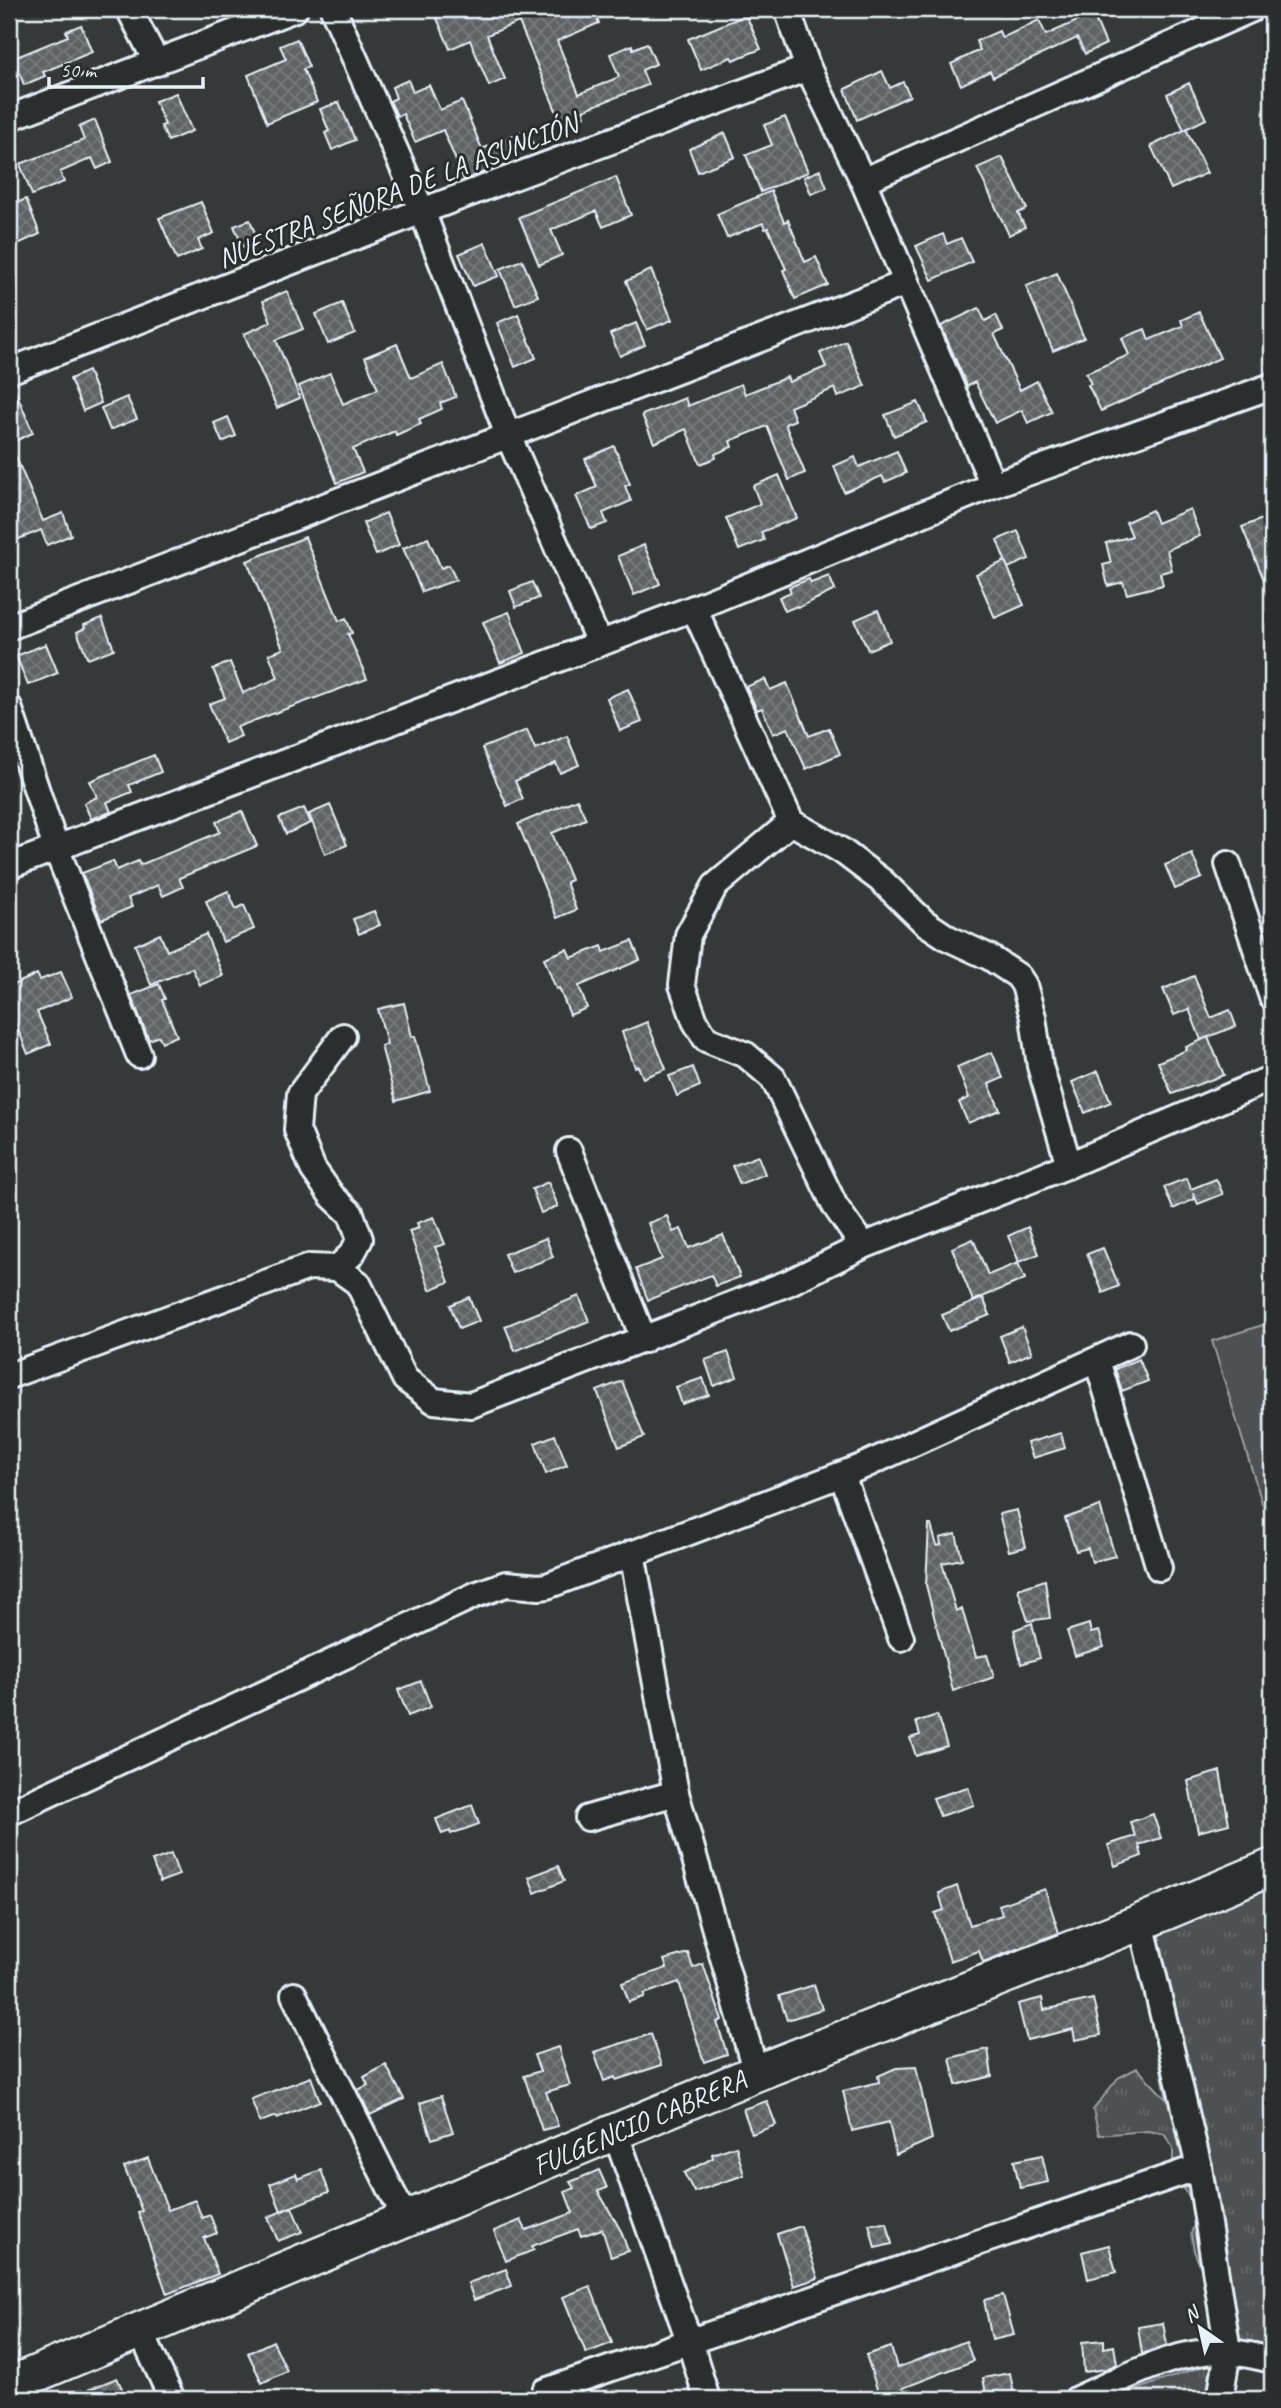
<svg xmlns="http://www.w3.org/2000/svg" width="1281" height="2408" font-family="Caveat,sans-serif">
  <defs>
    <pattern id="grass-tufts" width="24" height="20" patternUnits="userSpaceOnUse" patternTransform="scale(1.75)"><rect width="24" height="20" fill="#4d5152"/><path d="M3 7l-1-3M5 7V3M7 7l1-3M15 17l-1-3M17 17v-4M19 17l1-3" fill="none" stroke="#676a6c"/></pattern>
    <pattern id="building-cross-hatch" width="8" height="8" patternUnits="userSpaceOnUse" patternTransform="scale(1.75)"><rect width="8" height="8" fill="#5f6365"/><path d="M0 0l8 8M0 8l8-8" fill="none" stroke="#767a7c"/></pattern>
  </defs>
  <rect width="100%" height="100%" fill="#35393a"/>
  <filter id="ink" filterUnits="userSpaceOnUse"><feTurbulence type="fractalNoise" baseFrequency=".0143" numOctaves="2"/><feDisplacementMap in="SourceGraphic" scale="14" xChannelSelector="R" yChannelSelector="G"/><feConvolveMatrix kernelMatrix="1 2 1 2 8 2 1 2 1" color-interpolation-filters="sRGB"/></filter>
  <g filter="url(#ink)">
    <g fill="url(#grass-tufts)" stroke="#9aa1a5" stroke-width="2">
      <polygon points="1272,1858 1272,2347 1216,2342 1213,2296 1194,2251 1191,2234 1199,2209 1184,2190 1187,2179 1173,2161 1173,2148 1164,2134 1148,2131 1099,2135 1093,2110 1118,2078 1137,2068 1167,2100 1150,2011 1160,1953 1159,1923 1199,1917 1201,1884 1222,1869"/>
      <polygon points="1214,2362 1207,2399 1110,2399"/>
    </g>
    <polygon fill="#4d5152" stroke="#9aa1a5" stroke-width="2" points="1272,1322 1272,1535 1212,1341"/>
    <g fill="url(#building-cross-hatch)" stroke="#e8f1f8" stroke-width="2">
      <polygon points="433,9 593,9 599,23 557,41 579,94 619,77 610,54 632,45 633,49 647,43 656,64 642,70 648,85 583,110 585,116 562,125 519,22 487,35 505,79 489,86 470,40 450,49"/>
      <polygon points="1093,14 1106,44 1085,54 1077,38 993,77 990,71 961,85 951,64 980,50 976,41 999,31 1002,38 1039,20 1046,35"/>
      <polygon points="746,15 761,49 733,60 731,57 701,70 688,39"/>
      <polygon points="81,25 92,52 43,72 45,76 24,85 14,58 68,36 66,31"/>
      <polygon points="297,39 309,67 303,69 317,102 267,123 248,75 286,59 280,46"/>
      <polygon points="882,71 890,88 903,82 910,96 857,120 845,89"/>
      <polygon points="408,80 413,92 429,85 440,110 462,101 482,149 527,130 534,146 485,166 487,171 464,180 443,130 415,142 403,114 397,116 390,101 396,98 392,87"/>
      <polygon points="1189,83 1206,119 1184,130 1167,94"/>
      <polygon points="176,93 192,131 168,141 161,126 165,125 155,101"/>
      <polygon points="339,102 355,140 332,150 325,133 329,131 320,109"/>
      <polygon points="785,117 808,172 761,192 746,155 772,145 764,125"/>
      <polygon points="95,120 112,162 97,169 92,158 60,172 64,182 32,195 20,164 84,140 79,127"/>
      <polygon points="1186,129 1207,173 1171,189 1151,146"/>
      <polygon points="725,133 735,157 698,172 689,149"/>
      <polygon points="1002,157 1027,209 1018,213 1025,227 1009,235 977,168"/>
      <polygon points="820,170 827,188 811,194 804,177"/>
      <polygon points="616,177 631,215 603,227 596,211 551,230 562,255 539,265 519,217"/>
      <polygon points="771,191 784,222 788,220 805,262 816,257 828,285 795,299 783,270 786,269 768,228 765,229 763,223 727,238 717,214"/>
      <polygon points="26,199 40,234 9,248 9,206"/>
      <polygon points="201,202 214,233 198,240 202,249 177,260 159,218"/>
      <polygon points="250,220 258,241 243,247 234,226"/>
      <polygon points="943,234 947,244 961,238 972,262 932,280 916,246"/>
      <polygon points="485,243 499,276 473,286 459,254"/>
      <polygon points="522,260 538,296 515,305 500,269"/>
      <polygon points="651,270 672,320 647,330 626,281"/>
      <polygon points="1057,273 1084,338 1053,351 1026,286"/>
      <polygon points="287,291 303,329 276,340 300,398 277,408 244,334 271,322 263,301"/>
      <polygon points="342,303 355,333 328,344 316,314"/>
      <polygon points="979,308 985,321 996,315 1003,330 994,334 1020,390 1037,381 1052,412 1028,423 1022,410 995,423 975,382 967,386 941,326"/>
      <polygon points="1199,312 1220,358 1101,411 1088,385 1091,384 1086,373 1129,355 1122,338 1145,329 1149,340 1183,326 1181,320"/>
      <polygon points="518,314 536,358 515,367 497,323"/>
      <polygon points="636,323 645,345 620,356 610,334"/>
      <polygon points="846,341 865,386 838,397 835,388 790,407 795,420 785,424 805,473 789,480 767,426 730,441 732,447 715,454 716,458 700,464 686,429 654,443 642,415 685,398 688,406 741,384 745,394 787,377 789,382 826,367 820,353"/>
      <polygon points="397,344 411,378 443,364 456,397 440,403 442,409 419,419 421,424 396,435 395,431 353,449 363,472 337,483 299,386 330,373 343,404 378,389 365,357"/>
      <polygon points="88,371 101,403 83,411 70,379"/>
      <polygon points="13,385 33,433 10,443 43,521 63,513 71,535 47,545 41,530 9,543 9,386"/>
      <polygon points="127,397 137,419 110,430 101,408"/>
      <polygon points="918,402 927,422 894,436 885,415"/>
      <polygon points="228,417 236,436 222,442 214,423"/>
      <polygon points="614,446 630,484 625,486 631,501 603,513 607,523 591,529 576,496 597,487 585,459"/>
      <polygon points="897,451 906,473 885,482 882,476 844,492 834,466 855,457 859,467"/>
      <polygon points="779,475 797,518 761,532 764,540 739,550 726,518 760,504 753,486"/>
      <polygon points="1190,509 1200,536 1167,550 1172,570 1160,573 1163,585 1127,594 1123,582 1108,586 1103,565 1111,563 1106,543 1132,536 1126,522 1152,510 1157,523"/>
      <polygon points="386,513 399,545 376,555 363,523"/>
      <polygon points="1272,515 1272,599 1242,527"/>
      <polygon points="1018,531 1029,559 1008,568 997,540"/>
      <polygon points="305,537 339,621 346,618 352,633 348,634 367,679 237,727 241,736 225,743 209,704 225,698 213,669 230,662 243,693 278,678 269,654 283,649 247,561"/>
      <polygon points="428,538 441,568 449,565 456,580 422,592 403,548"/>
      <polygon points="644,545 660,584 634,595 618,556"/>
      <polygon points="1005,561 1024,605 995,618 976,574"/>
      <polygon points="829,576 835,590 798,608 797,606 785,611 779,597 791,592 789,587 809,579 811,583"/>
      <polygon points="532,582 539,598 516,607 510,591"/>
      <polygon points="878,610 890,641 868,650 855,620"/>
      <polygon points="509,612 525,653 500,663 483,622"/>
      <polygon points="102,618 114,649 88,659 77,632 85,628 84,625"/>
      <polygon points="46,644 58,673 28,685 16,656"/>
      <polygon points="765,679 770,690 787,683 809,736 829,728 840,754 806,769 788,728 773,734 762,708 757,710 746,687"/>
      <polygon points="628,689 642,722 620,731 607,698"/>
      <polygon points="527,730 535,749 567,736 579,765 560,773 556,763 515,781 523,799 507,806 482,748"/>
      <polygon points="154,755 161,772 129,785 132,792 107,802 111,812 91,819 84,803 97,797 90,781"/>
      <polygon points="577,799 586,819 552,833 571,880 566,882 576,910 557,918 518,824"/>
      <polygon points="330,805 347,845 325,854 309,814"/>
      <polygon points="304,808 311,823 286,834 279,818"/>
      <polygon points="242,811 257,846 179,878 183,887 163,896 158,885 128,898 132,907 101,920 82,873 113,861 117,870 138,861 140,865 220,832 216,822"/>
      <polygon points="1192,854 1202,878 1175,889 1165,865"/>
      <polygon points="228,891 236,909 244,905 254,929 223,942 206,901"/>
      <polygon points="374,911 380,925 359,934 353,919"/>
      <polygon points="160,934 167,951 206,934 223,976 200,985 192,968 151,985 135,945"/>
      <polygon points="632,941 640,960 579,986 587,1008 570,1015 559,988 556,989 544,958 567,949 571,958 602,946 604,952"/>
      <polygon points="61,972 72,997 37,1012 51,1044 28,1054 9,1007 9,987 37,974 40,980"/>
      <polygon points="1194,976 1211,1018 1230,1010 1236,1026 1201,1040 1189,1009 1174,1015 1163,989"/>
      <polygon points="159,984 165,999 162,1000 177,1036 162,1042 159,1036 149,1040 131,995"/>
      <polygon points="404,1003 412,1037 415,1036 430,1091 396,1101 381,1046 387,1044 378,1009"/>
      <polygon points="647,1022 666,1069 643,1078 638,1066 635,1067 622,1032"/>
      <polygon points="1208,1037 1224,1075 1172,1094 1158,1062 1187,1050 1186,1047"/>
      <polygon points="992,1052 1003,1078 989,1084 1000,1110 968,1123 959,1102 969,1098 957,1067"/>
      <polygon points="693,1067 700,1086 677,1096 669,1076"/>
      <polygon points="1098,1071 1111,1102 1085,1113 1072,1082"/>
      <polygon points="758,1156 765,1174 740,1184 732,1166"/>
      <polygon points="1187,1178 1191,1189 1216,1179 1223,1194 1198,1204 1193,1193 1195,1199 1173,1209 1164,1187"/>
      <polygon points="548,1182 558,1206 541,1213 532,1189"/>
      <polygon points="667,1216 673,1232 681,1229 689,1248 723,1235 740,1277 716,1286 711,1275 648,1300 636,1269 662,1259 648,1223"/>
      <polygon points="434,1217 445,1244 435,1247 449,1282 430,1290 409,1231 419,1228 417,1223"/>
      <polygon points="1028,1227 1039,1254 1019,1262 1008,1236"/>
      <polygon points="546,1238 553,1257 512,1273 504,1254"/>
      <polygon points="973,1239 988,1275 1018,1263 1025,1279 973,1301 952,1248"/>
      <polygon points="1103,1248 1119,1286 1103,1293 1087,1254"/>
      <polygon points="579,1296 589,1321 515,1351 505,1326"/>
      <polygon points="469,1297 479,1321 459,1329 450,1305"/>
      <polygon points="983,1298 990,1315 949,1331 942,1315"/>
      <polygon points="1022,1327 1032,1353 1010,1362 1000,1336"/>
      <polygon points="728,1352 737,1377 714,1386 705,1360"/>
      <polygon points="1139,1359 1148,1381 1122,1391 1115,1369"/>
      <polygon points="703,1378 709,1395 682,1404 676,1387"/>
      <polygon points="622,1381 644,1437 619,1447 597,1391"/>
      <polygon points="1061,1433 1065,1448 1033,1458 1027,1443"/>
      <polygon points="555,1435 567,1465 546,1474 535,1443"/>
      <polygon points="1100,1506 1115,1556 1092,1562 1088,1548 1076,1551 1065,1518"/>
      <polygon points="1017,1510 1026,1547 1009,1551 999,1514"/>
      <polygon points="929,1525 931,1525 937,1546 941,1545 940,1538 956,1534 962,1559 942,1563 956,1611 962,1609 976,1657 987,1655 994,1677 953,1691 926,1585"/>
      <polygon points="1045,1580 1050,1618 1028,1621 1018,1589"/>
      <polygon points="1032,1623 1040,1658 1021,1664 1014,1630"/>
      <polygon points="1089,1624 1091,1633 1099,1631 1104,1647 1075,1656 1067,1631"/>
      <polygon points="421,1681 431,1707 408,1716 398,1690"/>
      <polygon points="937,1715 947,1746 916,1756 910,1738 920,1735 916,1722"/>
      <polygon points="1220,1771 1229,1824 1198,1832 1188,1781"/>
      <polygon points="968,1787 974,1805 940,1816 933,1798"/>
      <polygon points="472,1805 479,1824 451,1834 450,1831 442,1834 436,1819"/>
      <polygon points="1153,1814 1161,1838 1139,1845 1142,1856 1115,1866 1108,1845 1135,1836 1130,1822"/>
      <polygon points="171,1854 179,1875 160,1882 152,1861"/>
      <polygon points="558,1866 564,1881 535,1893 529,1877"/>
      <polygon points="957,1886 970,1925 1002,1915 999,1905 1045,1889 1059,1933 983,1962 979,1951 950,1961 935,1913 944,1910 939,1893"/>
      <polygon points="688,1953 693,1968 703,1964 722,2020 717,2022 727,2054 704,2062 679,1982 644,1994 644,1997 629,2002 622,1983 667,1968 664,1960"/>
      <polygon points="814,1985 822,2009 787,2020 779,1996"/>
      <polygon points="1042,1998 1044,2010 1093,1999 1101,2035 1075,2040 1073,2029 1027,2040 1018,2004"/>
      <polygon points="651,2034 662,2065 616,2080 615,2077 604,2081 594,2052"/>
      <polygon points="558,2047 570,2085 546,2092 558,2126 542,2130 524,2076 540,2071 534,2055"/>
      <polygon points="988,2049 992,2076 956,2085 950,2058"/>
      <polygon points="386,2065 404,2099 370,2115 358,2090 368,2085 364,2077"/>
      <polygon points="916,2067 932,2139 896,2155 889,2122 852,2131 843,2091 879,2082 878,2076 896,2068"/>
      <polygon points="311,2077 320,2101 277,2118 276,2116 260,2122 251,2099"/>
      <polygon points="441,2096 453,2132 432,2139 420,2103"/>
      <polygon points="767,2101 776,2125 752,2134 743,2109"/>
      <polygon points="736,2146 744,2175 694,2192 684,2173 713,2158 712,2154"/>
      <polygon points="1042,2155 1048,2182 1020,2188 1014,2161"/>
      <polygon points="148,2158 168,2210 195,2200 202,2218 210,2215 217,2233 204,2238 218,2274 167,2294 138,2212 142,2211 124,2167"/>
      <polygon points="321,2170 329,2192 281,2211 270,2184 296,2174 298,2179"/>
      <polygon points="599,2170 607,2188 598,2191 621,2231 628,2251 611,2257 602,2229 581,2236 578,2229 532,2246 534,2250 506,2261 494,2231 521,2220 526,2230 573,2213 565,2192 574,2188 570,2182"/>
      <polygon points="292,2207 302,2232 278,2241 268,2217"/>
      <polygon points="887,2223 892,2244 875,2248 869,2224"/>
      <polygon points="801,2226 818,2278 794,2286 777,2234"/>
      <polygon points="1109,2245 1116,2272 1088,2279 1082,2252"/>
      <polygon points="506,2269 512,2286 474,2300 468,2283"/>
      <polygon points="590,2286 612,2343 586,2353 563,2297"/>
      <polygon points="1003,2295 1014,2335 992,2340 984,2300"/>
      <polygon points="1163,2323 1167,2345 1142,2354 1138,2327"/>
      <polygon points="1104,2340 1104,2348 1114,2346 1117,2364 1106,2369 1084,2372 1082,2342"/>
      <polygon points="273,2341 287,2371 262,2383 248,2353"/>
      <polygon points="966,2341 973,2361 903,2388 904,2390 880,2398 866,2355 891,2347 897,2368"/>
      <polygon points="1010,2373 1015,2399 987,2399 983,2378"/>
      <polygon points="117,2378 127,2399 65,2399"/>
    </g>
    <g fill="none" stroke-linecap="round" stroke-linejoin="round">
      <defs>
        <g id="minor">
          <polyline points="129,9 157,63"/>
          <polyline points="333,9 422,211 508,435 599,643"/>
          <polyline points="787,9 808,68 863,181 993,485"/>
          <polyline points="9,118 295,9"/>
          <polyline points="863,181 1252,9"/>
          <polyline points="9,371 422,211 808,68"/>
          <polyline points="694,608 791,822 842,851 883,882 924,922 948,938 989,957 1018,976 1024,985 1033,1017 1040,1066 1069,1165"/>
          <polyline points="9,627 906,283"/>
          <polyline points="9,707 56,848 139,1055"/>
          <polyline points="791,822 715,886 688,935 682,985 695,1021 706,1039 746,1055 773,1078 835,1206 863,1246"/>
          <polyline points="1228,864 1272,997"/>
          <polyline points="9,866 694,608 993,485 1272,386"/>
          <polyline points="569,1151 644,1340"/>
          <polyline points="337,1268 352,1254 360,1239 351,1214 332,1196 313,1169 297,1130 300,1094 343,1036"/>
          <polyline points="1097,1360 1159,1568"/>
          <polyline points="9,1376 309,1267 337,1268 358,1283 405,1379 434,1401 471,1405 788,1283 863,1246 1069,1165 1272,1078"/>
          <polyline points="842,1475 901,1638"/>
          <polyline points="632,1553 676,1793 756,2073"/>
          <polyline points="9,1813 475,1595 506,1584 539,1587 547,1586 861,1467 1131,1344"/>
          <polyline points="588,1818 676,1793"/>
          <polyline points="1141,1922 1199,2167 1228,2351 1220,2399"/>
          <polyline points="294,1995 405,2218"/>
          <polyline points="615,2132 690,2343 707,2399"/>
          <polyline points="140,2330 172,2399"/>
          <polyline points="545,2391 1199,2167"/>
          <path d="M1077,2399C1120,2380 1181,2346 1230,2352C1244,2353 1258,2357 1272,2360"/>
        </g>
        <polyline id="secondary" points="9,2385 756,2073 1141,1922 1272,1867"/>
      </defs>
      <use href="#minor" stroke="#e8f1f8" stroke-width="30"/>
      <use href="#secondary" stroke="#e8f1f8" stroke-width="40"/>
      <use href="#minor" stroke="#2a2d2e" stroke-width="24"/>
      <use href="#secondary" stroke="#2a2d2e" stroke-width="35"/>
    </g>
  </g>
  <g text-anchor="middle" stroke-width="6" stroke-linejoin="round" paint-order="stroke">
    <g font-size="28" fill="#e8f1f8" stroke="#2a2d2e">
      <text transform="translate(397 190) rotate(-21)" y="10">NUESTRA SEÑORA DE LA ASUNCIÓN</text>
      <text transform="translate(639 2122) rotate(-23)" y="10">FULGENCIO CABRERA</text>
    </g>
  </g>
  <rect width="1281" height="2408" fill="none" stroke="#2a2d2e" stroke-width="35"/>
  <rect x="18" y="18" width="1246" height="2373" fill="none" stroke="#e8f1f8" stroke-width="2.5" filter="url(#ink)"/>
  <g transform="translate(1200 2328) rotate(326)" stroke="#2a2d2e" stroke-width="5" paint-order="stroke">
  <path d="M0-5L12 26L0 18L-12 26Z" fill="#e8f1f8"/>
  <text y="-10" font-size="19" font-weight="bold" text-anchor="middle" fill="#e8f1f8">N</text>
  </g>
  <path d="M49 77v10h154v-10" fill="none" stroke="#e8f1f8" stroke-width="3.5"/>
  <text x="60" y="77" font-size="21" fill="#e8f1f8" stroke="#2a2d2e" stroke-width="5" paint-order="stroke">50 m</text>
</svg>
